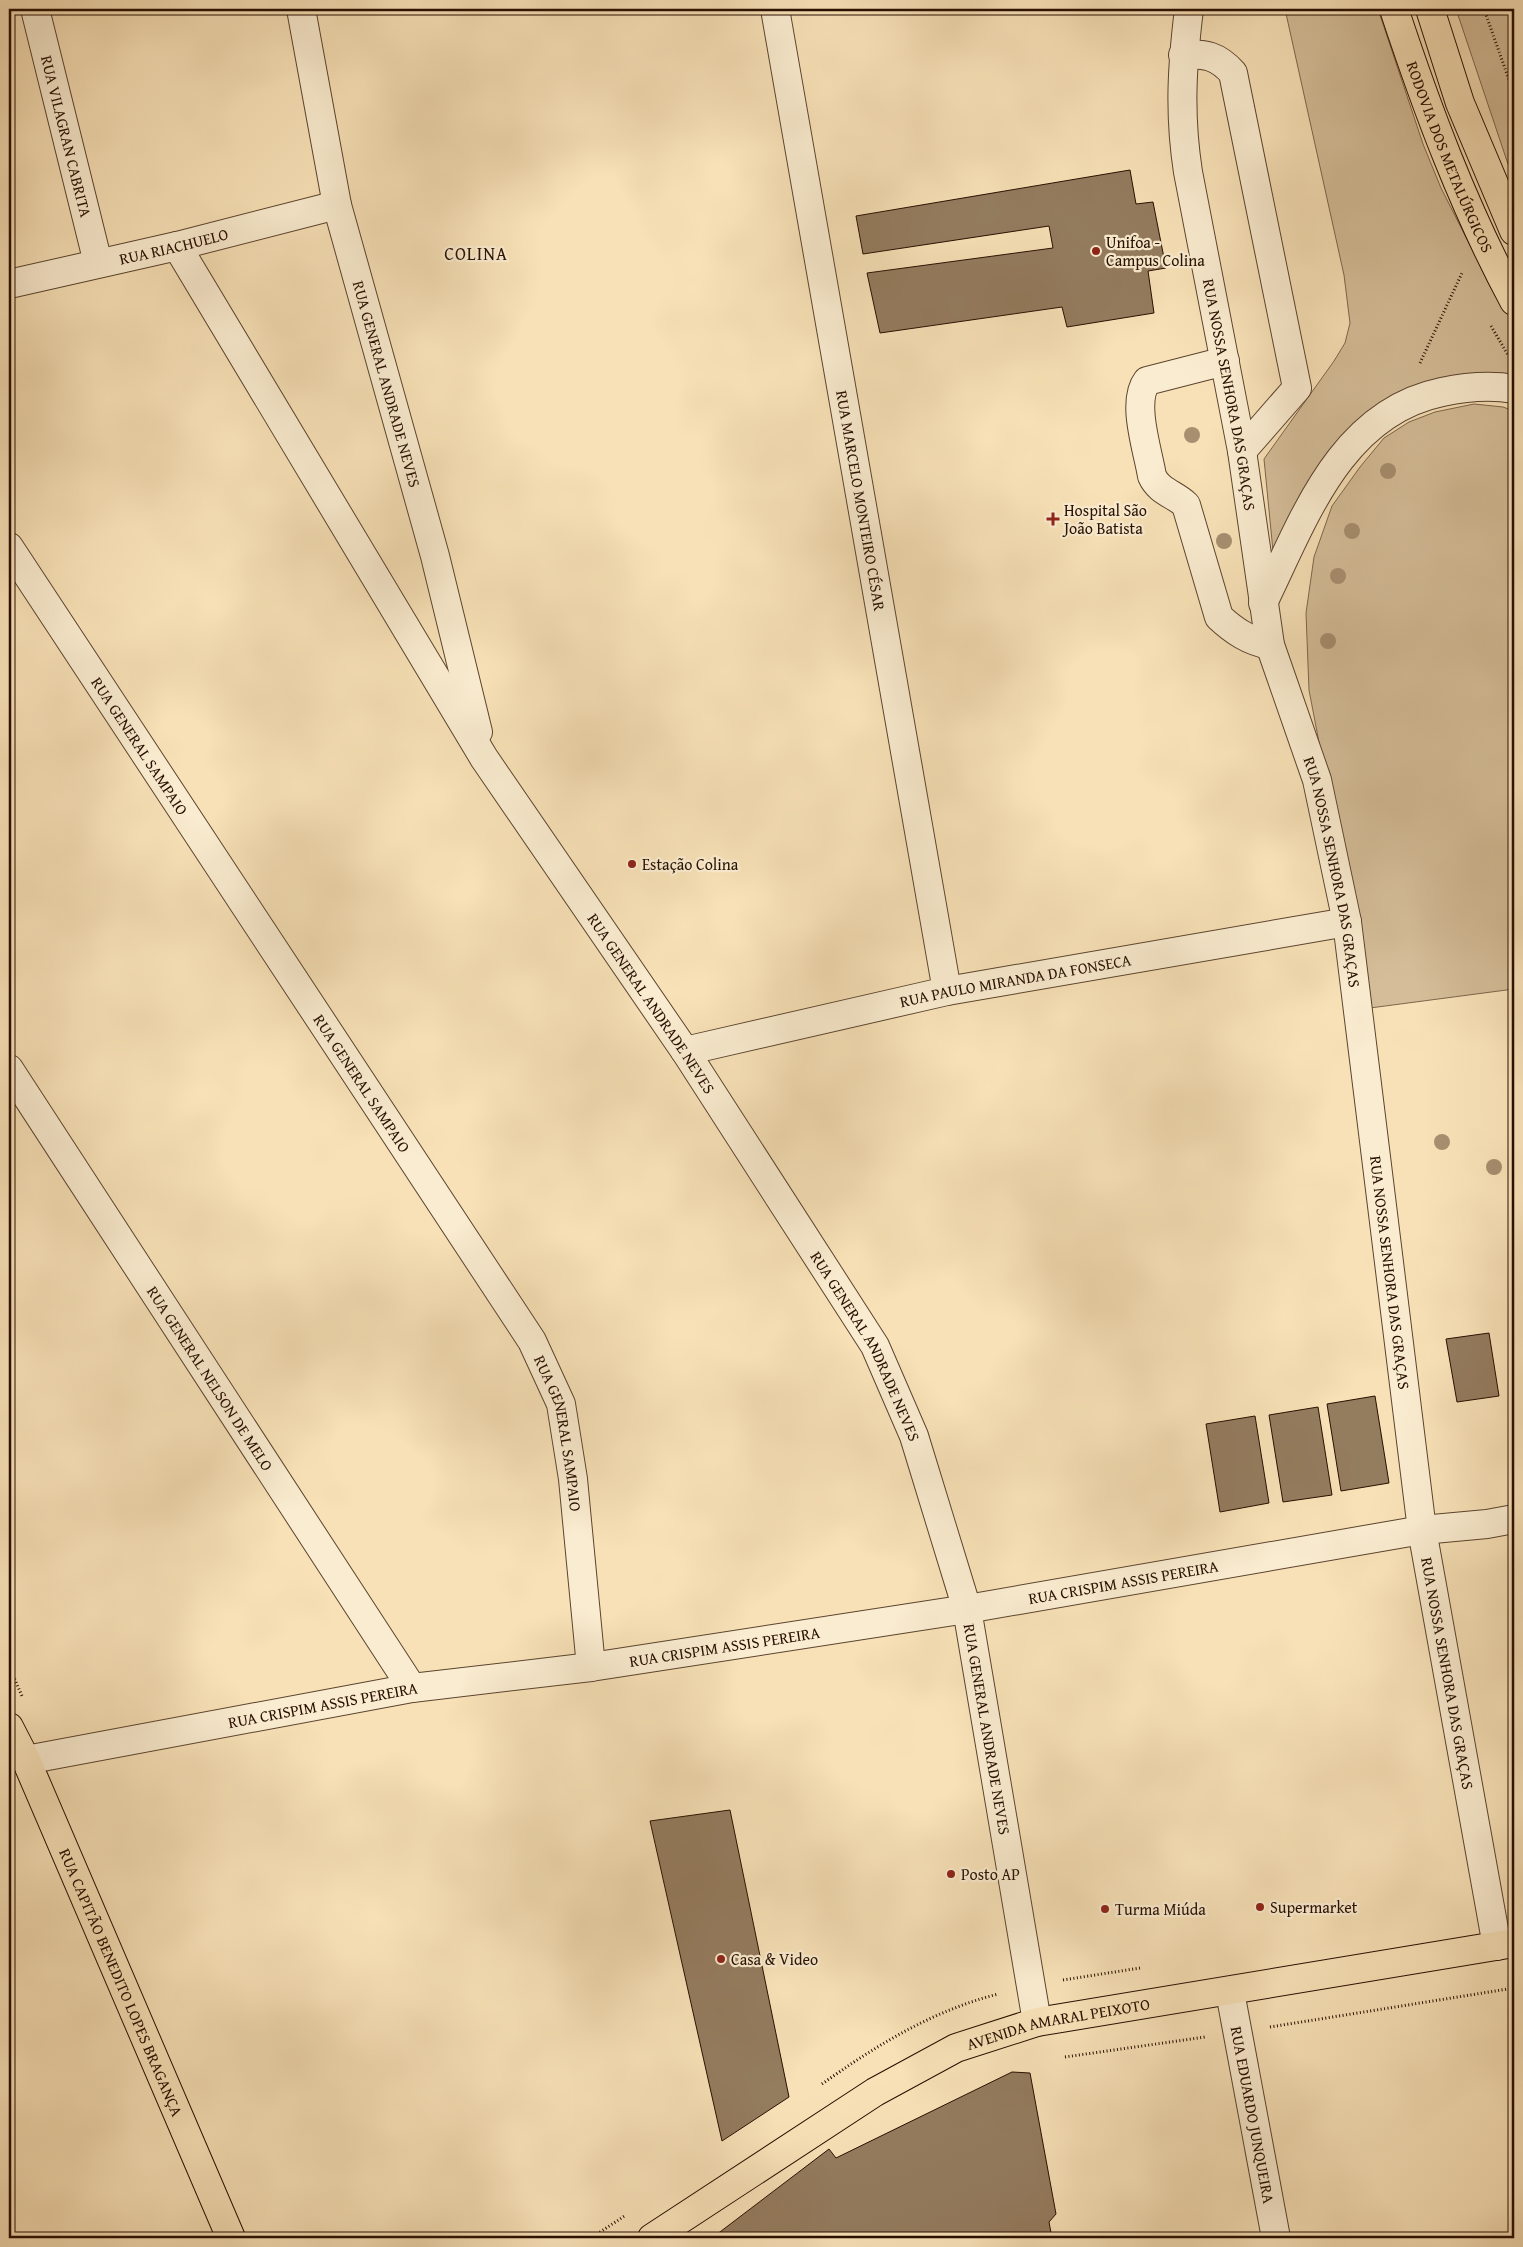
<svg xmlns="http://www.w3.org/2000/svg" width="1523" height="2247" font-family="'Gentium Book Plus',serif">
  <rect width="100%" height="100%" fill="#f8e1b7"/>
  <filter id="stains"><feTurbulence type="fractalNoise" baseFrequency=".004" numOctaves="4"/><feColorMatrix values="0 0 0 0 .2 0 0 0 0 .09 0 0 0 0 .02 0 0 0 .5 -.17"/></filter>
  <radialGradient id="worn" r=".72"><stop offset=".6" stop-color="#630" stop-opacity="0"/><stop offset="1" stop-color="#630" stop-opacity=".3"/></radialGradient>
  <g fill="#d4bd98" stroke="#7e664c">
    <path d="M1285,9H1378L1423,144L1441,188L1480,265L1514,323V375C1493,378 1471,380 1450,382C1440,383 1429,383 1420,385C1341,408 1308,485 1273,551L1264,459L1334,361L1345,343L1350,323L1344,275Z"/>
    <polygon points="1456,9 1514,9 1514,182"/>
    <polygon points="1474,404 1503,407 1514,411 1514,989 1370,1008 1309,690 1306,613 1314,557 1332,506 1360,467 1384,438 1409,422 1435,412"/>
  </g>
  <g fill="#947c5f" stroke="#270f00">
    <polygon points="1130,170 1136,204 1153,202 1166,268 1148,271 1154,313 1067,327 1062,307 880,333 867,273 1053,248 1049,226 863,254 856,216"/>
    <polygon points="1489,1333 1499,1396 1457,1402 1446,1339"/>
    <polygon points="1375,1396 1389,1483 1341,1491 1327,1404"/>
    <polygon points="1318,1407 1332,1495 1283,1502 1269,1415"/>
    <polygon points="1255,1416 1269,1503 1220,1512 1206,1424"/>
    <polygon points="730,1810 789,2097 722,2141 650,1821"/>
    <polygon points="1012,2072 1030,2073 1056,2214 1049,2222 1052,2238 712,2238 829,2149 836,2158"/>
  </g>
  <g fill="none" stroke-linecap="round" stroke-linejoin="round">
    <defs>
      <g id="minor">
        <path id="s1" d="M35,9L98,263"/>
        <path id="s2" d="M301,9L337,205L435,556L478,732"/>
        <path id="s3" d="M775,9L947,991"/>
        <path id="s4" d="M1189,9C1182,66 1179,114 1188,172L1242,451L1270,645L1317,780L1347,922L1422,1530L1497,1946"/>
        <path d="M1183,55C1205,53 1218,56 1233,73L1297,388L1242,451"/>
        <path id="s5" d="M177,246L484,758L685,1051L875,1346L914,1436L967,1609L1037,2022"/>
        <path id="s6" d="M9,284L177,246L337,205"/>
        <path d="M1225,361L1147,381C1131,402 1148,451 1152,476C1159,492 1175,494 1186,505L1219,617C1234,631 1249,641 1270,645"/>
        <path id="s7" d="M9,547L532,1341L561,1404L573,1479L591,1667"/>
        <path d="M1263,603C1304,519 1340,413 1442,392C1466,387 1491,385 1514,389"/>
        <path id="s8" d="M685,1051L947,991L1347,922"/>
        <path id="s9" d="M9,1069L412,1688"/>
        <path id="s10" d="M26,1760L412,1688L591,1667L967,1609L1422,1530L1487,1524L1514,1519"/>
        <path id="s11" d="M1230,1992L1276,2238"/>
      </g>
      <g id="major">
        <path id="s12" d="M1394,9C1427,109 1464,208 1514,301"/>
        <polyline points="1430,9 1460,103 1514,231"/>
        <path id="s13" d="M9,1727L26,1760L231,2238"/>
        <path id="s14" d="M652,2238L875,2092L956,2048L1037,2022L1514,1943"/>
      </g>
    </defs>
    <use href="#minor" stroke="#5b442e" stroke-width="30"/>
    <use href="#major" stroke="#270f00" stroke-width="30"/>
    <g stroke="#270f00" stroke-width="3" stroke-dasharray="1 2.5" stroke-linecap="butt">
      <polyline points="1484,9 1514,94"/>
      <polyline points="1491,326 1508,355"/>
      <polyline points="1420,363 1462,273"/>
      <polyline points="9,1028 14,1036"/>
      <polyline points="9,1666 22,1696"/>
      <polyline points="1063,1980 1140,1968"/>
      <polyline points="1270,2027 1514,1988"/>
      <polyline points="1065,2057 1205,2037"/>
      <path d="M822,2084C877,2045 932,2011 998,1994"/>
      <polyline points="591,2238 626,2215"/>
    </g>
    <use href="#minor" stroke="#faecd0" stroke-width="28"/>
    <use href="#major" stroke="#f8e1b7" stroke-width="28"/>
  </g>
  <g fill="#a78f70">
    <circle cx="1192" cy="435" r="8"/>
    <circle cx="1388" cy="471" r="8"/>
    <circle cx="1352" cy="531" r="8"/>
    <circle cx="1224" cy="541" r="8"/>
    <circle cx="1338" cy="576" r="8"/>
    <circle cx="1328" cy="641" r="8"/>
    <circle cx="1442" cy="1142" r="8"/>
    <circle cx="1494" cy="1167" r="8"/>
  </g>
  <g fill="#8f2418" stroke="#faecd0" stroke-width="2">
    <circle cx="1096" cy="251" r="5"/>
    <path d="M1050.5 511.5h5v5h5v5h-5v5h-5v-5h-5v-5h5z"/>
    <circle cx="632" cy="864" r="5"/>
    <circle cx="951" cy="1874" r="5"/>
    <circle cx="1260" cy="1907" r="5"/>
    <circle cx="1105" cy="1909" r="5"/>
    <circle cx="721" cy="1959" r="5"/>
  </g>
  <g text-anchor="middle" stroke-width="4.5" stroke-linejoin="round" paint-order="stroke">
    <g font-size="16" fill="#270f00" stroke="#faecd0">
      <text dy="6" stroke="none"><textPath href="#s1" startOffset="131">RUA VILAGRAN CABRITA</textPath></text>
      <text dy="6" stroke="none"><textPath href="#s12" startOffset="158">RODOVIA DOS METALÚRGICOS</textPath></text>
      <text dy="6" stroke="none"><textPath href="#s6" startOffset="169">RUA RIACHUELO</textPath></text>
      <text dy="6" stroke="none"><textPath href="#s2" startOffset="385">RUA GENERAL ANDRADE NEVES</textPath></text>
      <text dy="6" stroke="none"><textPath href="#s4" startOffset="390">RUA NOSSA SENHORA DAS GRAÇAS</textPath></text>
      <text dy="6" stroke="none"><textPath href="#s3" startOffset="499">RUA MARCELO MONTEIRO CÉSAR</textPath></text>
      <text dy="6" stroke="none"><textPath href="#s7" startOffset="238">RUA GENERAL SAMPAIO</textPath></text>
      <text dy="6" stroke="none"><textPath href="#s4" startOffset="880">RUA NOSSA SENHORA DAS GRAÇAS</textPath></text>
      <text dy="6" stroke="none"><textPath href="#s8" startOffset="338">RUA PAULO MIRANDA DA FONSECA</textPath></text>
      <text dy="6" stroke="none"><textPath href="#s5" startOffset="894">RUA GENERAL ANDRADE NEVES</textPath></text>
      <text dy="6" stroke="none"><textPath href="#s7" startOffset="642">RUA GENERAL SAMPAIO</textPath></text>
      <text dy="6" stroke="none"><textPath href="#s4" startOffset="1285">RUA NOSSA SENHORA DAS GRAÇAS</textPath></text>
      <text dy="6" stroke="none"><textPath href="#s5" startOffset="1299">RUA GENERAL ANDRADE NEVES</textPath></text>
      <text dy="6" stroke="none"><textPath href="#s9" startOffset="369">RUA GENERAL NELSON DE MELO</textPath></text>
      <text dy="6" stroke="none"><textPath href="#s7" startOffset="1048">RUA GENERAL SAMPAIO</textPath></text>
      <text dy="6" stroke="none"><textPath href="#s10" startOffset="1112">RUA CRISPIM ASSIS PEREIRA</textPath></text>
      <text dy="6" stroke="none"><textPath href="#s10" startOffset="708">RUA CRISPIM ASSIS PEREIRA</textPath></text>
      <text dy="6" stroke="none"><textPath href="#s4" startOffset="1690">RUA NOSSA SENHORA DAS GRAÇAS</textPath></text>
      <text dy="6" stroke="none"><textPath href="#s10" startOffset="302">RUA CRISPIM ASSIS PEREIRA</textPath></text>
      <text dy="6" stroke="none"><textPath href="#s5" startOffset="1704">RUA GENERAL ANDRADE NEVES</textPath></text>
      <text dy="6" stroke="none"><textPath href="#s13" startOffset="279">RUA CAPITÃO BENEDITO LOPES BRAGANÇA</textPath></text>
      <text dy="6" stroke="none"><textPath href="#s14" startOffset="464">AVENIDA AMARAL PEIXOTO</textPath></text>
      <text dy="6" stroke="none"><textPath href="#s11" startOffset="125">RUA EDUARDO JUNQUEIRA</textPath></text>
    </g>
    <g font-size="16" fill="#270f00" stroke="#faecd0" text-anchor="start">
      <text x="1106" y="248">Unifoa -<tspan x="1106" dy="18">Campus Colina</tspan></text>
      <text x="1064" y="516">Hospital São<tspan x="1064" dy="18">João Batista</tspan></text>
      <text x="642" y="870">Estação Colina</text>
      <text x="961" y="1880">Posto AP</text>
      <text x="1270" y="1913">Supermarket</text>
      <text x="1115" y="1915">Turma Miúda</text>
      <text x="731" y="1965">Casa &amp; Video</text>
    </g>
    <g font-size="18" letter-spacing="1" fill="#270f00" stroke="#faecd0">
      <text x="476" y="260">COLINA</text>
    </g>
  </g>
  <rect width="1523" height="2247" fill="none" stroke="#f8e1b7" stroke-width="30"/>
  <rect x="10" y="10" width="1503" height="2227" fill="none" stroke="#270f00" stroke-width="2.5"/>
  <rect x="15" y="15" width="1493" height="2217" fill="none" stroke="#270f00"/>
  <rect width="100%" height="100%" filter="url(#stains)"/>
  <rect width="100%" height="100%" fill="url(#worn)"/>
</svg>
